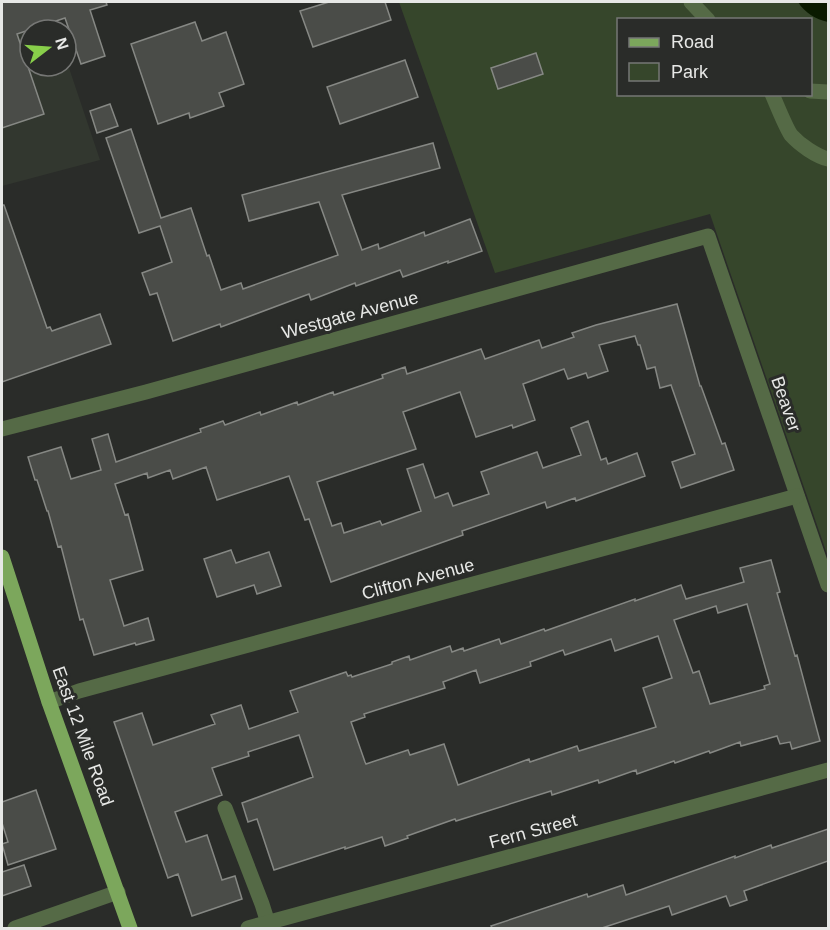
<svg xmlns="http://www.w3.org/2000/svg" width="830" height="930" font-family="Arial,sans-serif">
  <rect width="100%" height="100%" fill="#2a2c29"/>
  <polygon fill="#32372f" points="2,2 47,2 56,30 30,30 30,66 66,66 66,59 100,160 2,186"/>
  <path fill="#36462b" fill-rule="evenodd" d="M399,2H828V557L710,214L495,273ZM618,20H810V94H618Z"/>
  <path fill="#0a1a00" d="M798,2H828V22C815,19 805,13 798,2Z"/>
  <g fill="#4a4c48" stroke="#868884" stroke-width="1.5" fill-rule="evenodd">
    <polygon points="2,2 106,2 107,5 90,10 105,56 81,64 65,18 17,34 44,114 2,128"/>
    <polygon points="329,2 385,2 391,20 313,47 300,11"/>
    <polygon points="195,22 202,41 226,32 244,84 219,93 224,106 190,118 189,113 158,124 131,44"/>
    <polygon points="536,53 543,74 498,89 491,68"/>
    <polygon points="405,60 418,97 340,124 327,87"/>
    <polygon points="110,104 118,126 97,133 90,111"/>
    <polygon points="131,129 161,218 191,208 207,256 209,255 221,290 241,283 243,289 338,255 319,202 249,221 242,195 433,143 440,168 342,195 362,250 378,244 379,249 424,232 425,236 470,219 482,251 448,263 448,261 403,277 400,270 356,286 355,283 311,300 309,294 221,327 220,324 173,341 157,293 150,295 142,273 172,262 160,226 139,233 106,138"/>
    <polygon points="2,205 4,205 47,328 50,327 52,331 100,314 111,344 2,382"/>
    <polygon points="677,304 700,386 701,386 722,444 725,443 734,470 681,488 672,462 695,454 671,385 660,388 655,367 647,369 640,345 638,345 635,336 599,345 608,371 588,378 586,373 568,379 564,369 523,384 535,420 513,428 512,425 476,437 460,392 403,412 416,449 317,482 332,526 341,523 344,533 380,521 382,525 421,511 407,469 423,464 435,498 448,493 453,506 489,494 481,472 537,452 543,468 581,455 571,428 588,421 601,460 606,458 608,464 637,453 645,476 576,501 575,498 547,508 545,502 462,531 463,535 331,582 309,519 305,520 289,476 217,500 206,467 173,479 170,470 148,478 147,473 115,484 125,515 128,514 143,570 110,580 124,626 148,618 154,640 136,645 135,643 94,655 83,619 80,620 61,546 58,547 48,511 47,511 37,480 35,480 28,457 61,447 71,479 101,470 92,439 108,434 116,462 201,432 200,429 223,421 225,425 260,412 261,415 297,402 298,405 333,392 334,395 383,378 382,375 405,367 407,374 481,349 485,359 539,340 542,348 574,337 572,333 596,325"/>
    <polygon points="231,550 236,563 269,552 281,586 257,594 254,585 217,597 204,559"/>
    <path d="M771,560L780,592L777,593L795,656L797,655L820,741L792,749L790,742L780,744L777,736L741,746L740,742L710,753L709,751L675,763L674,761L637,774L636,770L599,783L598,780L552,795L551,791L456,821L455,819L407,836L408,838L385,846L382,837L345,849V847L274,870L257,819L248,822L242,803L313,777L299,735L248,752L249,756L212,768L222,795L175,812L186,842L207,835L222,880L235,876L242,899L192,916L178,874L168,878L114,722L142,713L153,745L215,724L211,715L241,705L249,729L298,712L290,691L346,672L348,676L351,675L352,677L392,664V662L409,656L410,660L450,646L452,652L463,648L464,651L499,639L501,644L544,629L545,631L635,599V601L681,585L686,599L744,582L740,568ZM747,604L770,684L764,686L765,689L710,704L699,671L693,673L674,620L716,606L718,613ZM658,636L672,678L643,688L656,727L579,751L577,746L530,762L529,759L458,785L444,744L410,755L408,750L366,764L365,762L351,722L365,717L364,714L445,688L443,682L476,670L480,683L531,666L530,662L563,650L565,655L611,639L615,651Z"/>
    <polygon points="36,790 56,849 8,865 2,844 8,842 2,823 2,802"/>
    <polygon points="828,829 828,861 744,891 747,900 730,906 726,896 672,915 669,906 602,928 492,928 491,926 587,894 588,897 623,885 626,895 735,856 735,858 771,845 772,848"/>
    <polygon points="24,865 31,886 2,896 2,872"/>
  </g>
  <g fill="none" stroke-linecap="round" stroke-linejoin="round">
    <g stroke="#556a46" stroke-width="15">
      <polyline points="691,2 708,20"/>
      <polyline points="810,91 828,92"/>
      <path d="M772,94C777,105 785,126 791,135C800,145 816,156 828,159"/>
      <polyline points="2,429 146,392 708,236 828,585"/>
      <polyline points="49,702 79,691 797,496"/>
      <polyline points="225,808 262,904 268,923"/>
      <polyline points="15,928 118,892"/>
      <polyline points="248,928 828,770"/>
    </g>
    <polyline stroke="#7ca75c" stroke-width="15" points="2,557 49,702 130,928"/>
  </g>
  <g text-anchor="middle" stroke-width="6" stroke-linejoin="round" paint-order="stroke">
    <g font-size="18" fill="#e7e8e6" stroke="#2a2c29">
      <text transform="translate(350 315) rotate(-15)" y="6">Westgate Avenue</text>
      <text transform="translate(786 404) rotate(71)" y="6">Beaver</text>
      <text transform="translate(418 579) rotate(-15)" y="6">Clifton Avenue</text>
      <text transform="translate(83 736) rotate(70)" y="6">East 12 Mile Road</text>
      <text transform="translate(533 831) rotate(-15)" y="6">Fern Street</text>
    </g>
  </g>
  <rect width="830" height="930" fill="none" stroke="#e7e8e6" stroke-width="6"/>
  <rect x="617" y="18" width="195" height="78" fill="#2a2c29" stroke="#767775" stroke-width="1.5"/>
  <rect x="629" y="38" width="30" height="9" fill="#7ca75c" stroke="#767775" stroke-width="1.5"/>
  <text x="671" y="48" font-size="18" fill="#e7e8e6">Road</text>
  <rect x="629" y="63" width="30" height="18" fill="#36462b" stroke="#767775" stroke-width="1.5"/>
  <text x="671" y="78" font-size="18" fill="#e7e8e6">Park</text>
  <g transform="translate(48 48) rotate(73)"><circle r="28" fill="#2a2c29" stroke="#767775" stroke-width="1.5"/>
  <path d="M0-4.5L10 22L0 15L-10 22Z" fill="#88cf4a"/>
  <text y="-9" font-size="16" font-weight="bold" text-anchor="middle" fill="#e7e8e6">N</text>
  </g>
</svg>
